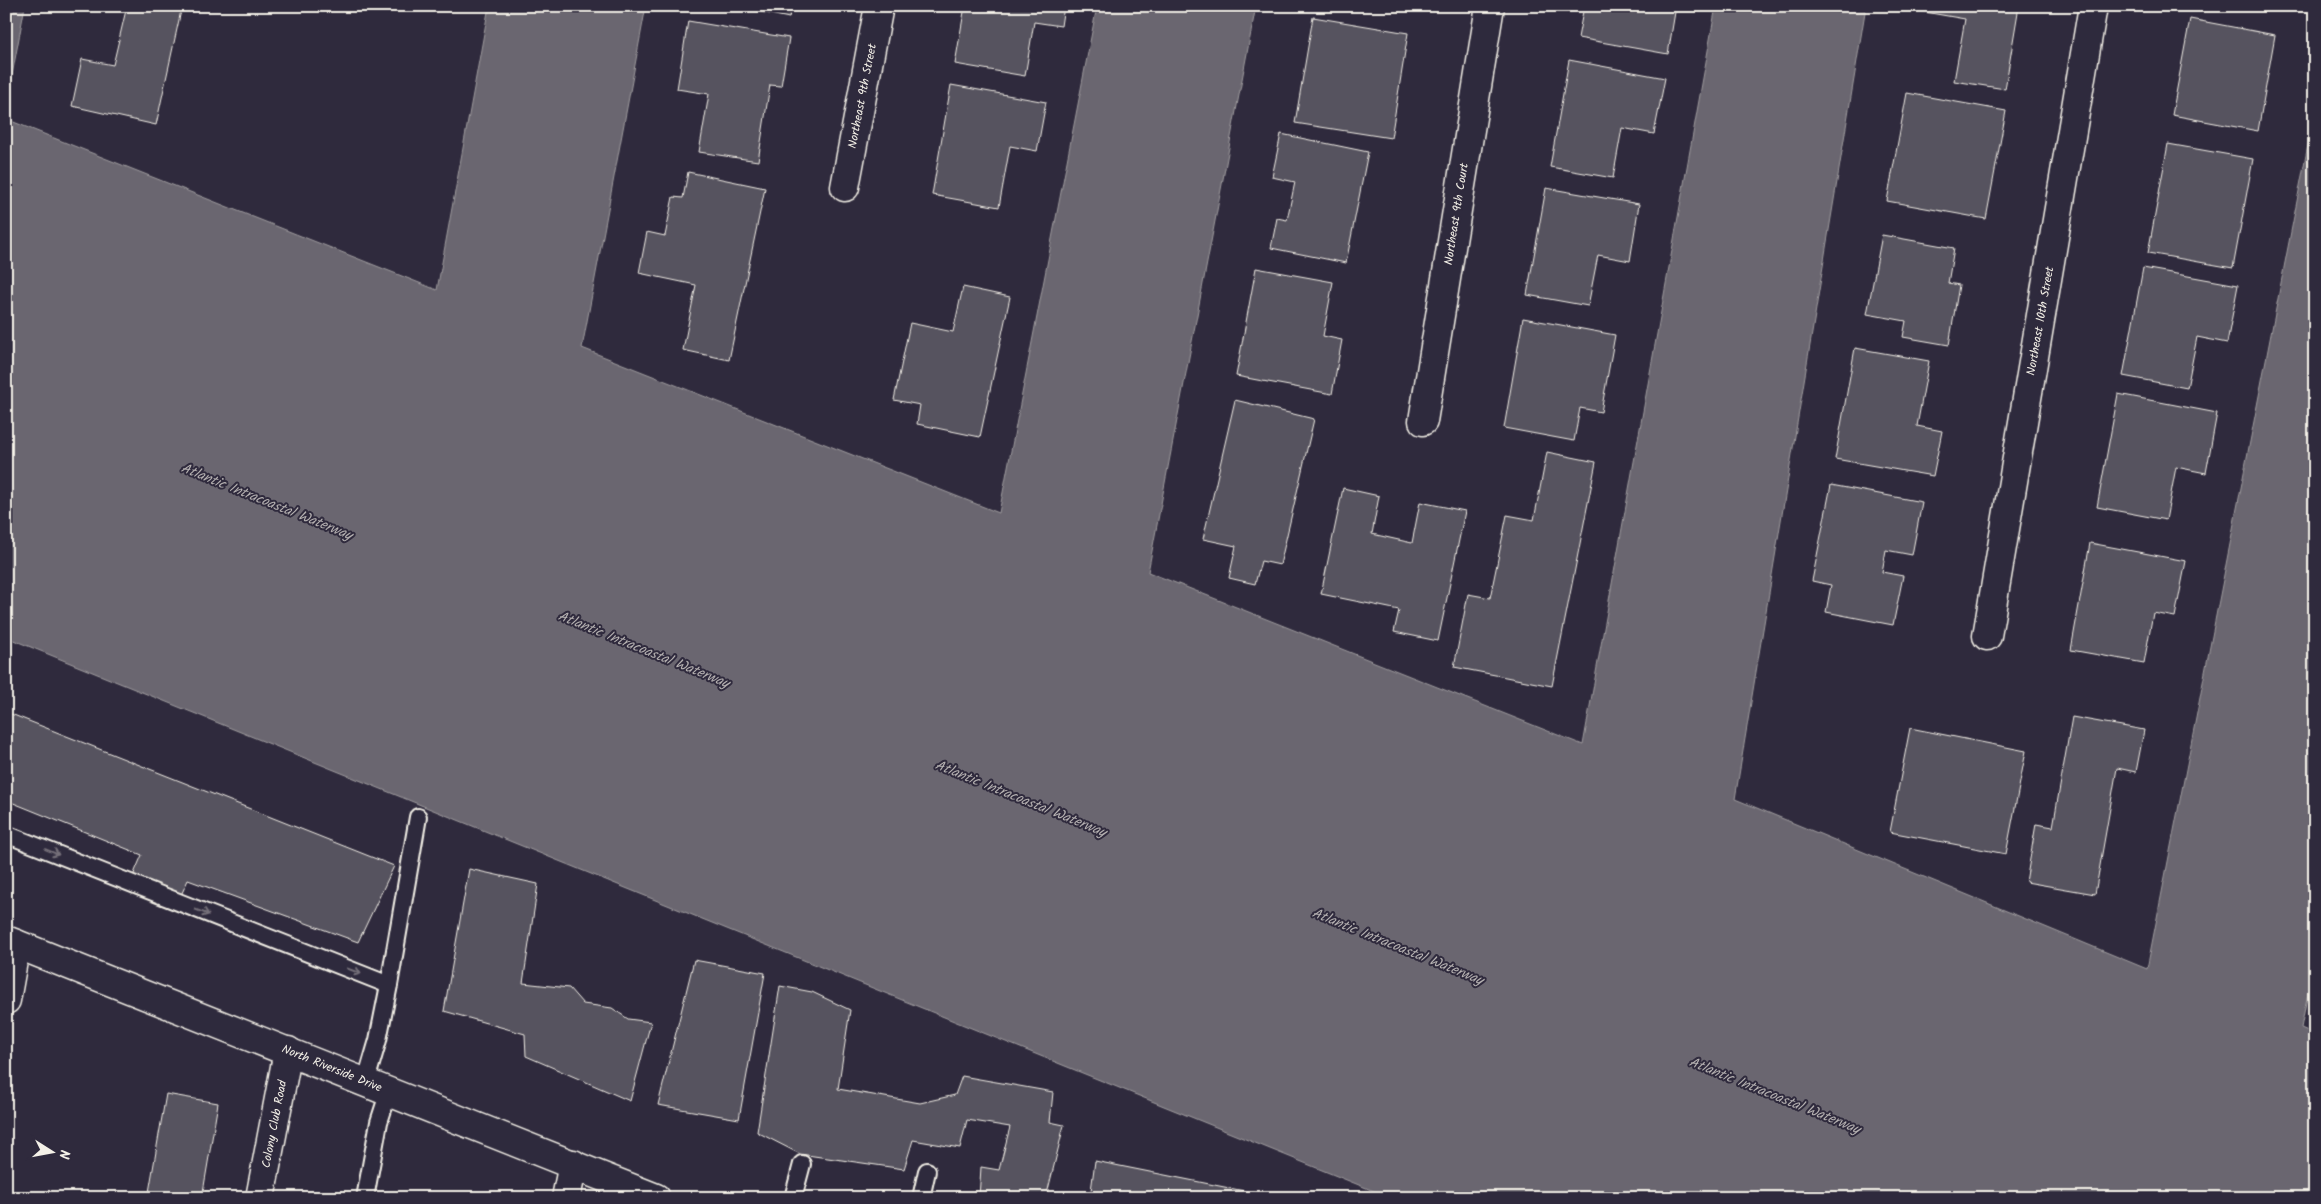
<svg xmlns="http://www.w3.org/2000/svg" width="2321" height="1204" font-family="Kalam,sans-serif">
  <rect width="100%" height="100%" fill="#2f2a3d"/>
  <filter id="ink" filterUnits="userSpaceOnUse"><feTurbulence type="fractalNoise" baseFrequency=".02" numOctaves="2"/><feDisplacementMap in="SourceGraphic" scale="10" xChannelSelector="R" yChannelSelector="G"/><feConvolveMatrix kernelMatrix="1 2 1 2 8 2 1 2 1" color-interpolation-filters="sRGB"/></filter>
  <g filter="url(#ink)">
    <g fill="#6a6670" stroke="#a19ea0">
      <polygon points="6,6 25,6 6,107"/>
      <polygon points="489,6 646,6 582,348 999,513 1097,6 1256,6 1148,572 1583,745 1716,6 1866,6 1735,799 2147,969 2315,109 2315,957 2301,1028 2315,1034 2315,1198 1391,1198 6,637 6,119 437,290"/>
    </g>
    <g fill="#56525f" stroke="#f4f1e8">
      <polygon points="109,6 182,6 156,125 72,106 82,59 113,65 126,10"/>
      <polygon points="732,6 791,6 789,18"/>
      <polygon points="965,6 1064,6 1061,26 1034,22 1025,76 955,64"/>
      <polygon points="1584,6 1676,6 1668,54 1578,38"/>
      <polygon points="1920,6 2019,6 2005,89 1954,81 1965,19 1919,11"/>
      <polygon points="1313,17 1408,33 1391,138 1295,123"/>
      <polygon points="2190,19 2275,35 2258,131 2172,115"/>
      <polygon points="688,21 789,38 781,86 770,85 758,161 699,152 709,94 677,89"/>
      <polygon points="1569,60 1665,78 1654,134 1622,128 1613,178 1550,167"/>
      <polygon points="951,85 1046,102 1037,151 1010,146 999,207 932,195"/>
      <polygon points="1907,93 2006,111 1986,219 1887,201"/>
      <polygon points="1281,134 1368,152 1346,263 1271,248 1277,218 1287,220 1295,182 1272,177"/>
      <polygon points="2168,144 2253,159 2233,268 2148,253"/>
      <polygon points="688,172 765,188 729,360 683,350 696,285 639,273 647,232 665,236 673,197 683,198"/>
      <polygon points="1546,188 1639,204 1630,261 1598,255 1588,306 1527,295"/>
      <polygon points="1882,235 1954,248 1948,283 1959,285 1949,345 1903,337 1906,321 1867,314"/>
      <polygon points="1256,268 1333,282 1323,336 1342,340 1332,394 1236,376"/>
      <polygon points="2143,268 2238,285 2227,343 2197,337 2187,388 2123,376"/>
      <polygon points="963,287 1010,297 980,437 917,424 920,405 894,400 910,323 953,332"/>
      <polygon points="1523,318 1615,335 1601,412 1580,408 1574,441 1504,428"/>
      <polygon points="1855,348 1929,361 1917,426 1942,431 1933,476 1835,459"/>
      <polygon points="2118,394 2217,413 2206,473 2176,467 2166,520 2097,507"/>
      <polygon points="1235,400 1314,419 1280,565 1261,561 1255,584 1229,578 1236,546 1203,539"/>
      <polygon points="1547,452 1596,462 1552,686 1454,667 1468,594 1490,598 1507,515 1534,520"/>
      <polygon points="1831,485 1922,502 1912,555 1886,550 1882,572 1903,576 1893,625 1826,612 1831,585 1812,581"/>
      <polygon points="1343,488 1379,496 1372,534 1412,543 1420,502 1465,511 1438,641 1394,632 1399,610 1321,594"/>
      <polygon points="2090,543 2186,561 2175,617 2153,613 2144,663 2071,650"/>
      <polygon points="6,712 394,866 358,942 188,880 175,908 127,890 142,855 6,800"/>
      <polygon points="2072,717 2144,730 2136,772 2117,768 2095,894 2026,882 2036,824 2053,827"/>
      <polygon points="1910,728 2026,751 2006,854 1890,832"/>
      <polygon points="469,869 538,884 523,983 569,988 583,1004 612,1008 628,1019 651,1022 630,1101 526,1056 525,1034 444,1011"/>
      <polygon points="694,960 765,973 739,1119 658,1105"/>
      <polygon points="780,986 812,992 850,1010 838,1089 920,1103 955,1095 962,1076 1053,1092 1050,1122 1064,1125 1046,1198 979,1198 981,1167 999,1170 1010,1127 967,1120 960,1148 913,1140 904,1169 800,1154 757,1132"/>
      <polygon points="166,1094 218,1103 202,1198 148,1198"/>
      <polygon points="1095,1161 1279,1198 1090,1198"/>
    </g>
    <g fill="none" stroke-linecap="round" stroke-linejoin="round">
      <defs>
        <g id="lane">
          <polyline points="6,834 389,985 378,1040 366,1081"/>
          <polyline points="389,985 418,817"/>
          <polyline points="365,1198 379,1122 389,1091"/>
          <polyline points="793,1198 802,1164"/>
          <polyline points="921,1198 927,1171"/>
        </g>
        <g id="street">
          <polyline points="845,187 879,6"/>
          <polyline points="1423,421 1490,6"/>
          <polyline points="1987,636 2093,6"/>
          <polyline points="6,940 656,1198"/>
          <polyline points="6,1000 16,944"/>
          <polyline points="260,1198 288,1051"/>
          <polyline points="566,1198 573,1164"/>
        </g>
      </defs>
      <use href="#lane" stroke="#f4f1e8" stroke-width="20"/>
      <use href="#street" stroke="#f4f1e8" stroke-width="31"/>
      <use href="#lane" stroke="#2f2a3d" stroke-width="16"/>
      <use href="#street" stroke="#2f2a3d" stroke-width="28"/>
    </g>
    <defs><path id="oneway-shaft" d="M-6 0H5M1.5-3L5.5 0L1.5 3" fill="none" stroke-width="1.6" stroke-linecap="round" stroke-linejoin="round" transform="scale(1.25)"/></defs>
    <g stroke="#747079">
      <use href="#oneway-shaft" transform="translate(52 852) rotate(22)"/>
      <use href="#oneway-shaft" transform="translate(202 912) rotate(21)"/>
      <use href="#oneway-shaft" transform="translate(354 971) rotate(21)"/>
    </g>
  </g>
  <g text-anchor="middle" stroke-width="4" stroke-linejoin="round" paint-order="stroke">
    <g font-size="12" fill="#f4f1e8" stroke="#2f2a3d">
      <text transform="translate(862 96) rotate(-79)" y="4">Northeast 9th Street</text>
      <text transform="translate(1456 214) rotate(-81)" y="4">Northeast 9th Court</text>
      <text transform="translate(2040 321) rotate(-80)" y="4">Northeast 10th Street</text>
      <text transform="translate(332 1068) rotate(22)" y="4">North Riverside Drive</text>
      <text transform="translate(274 1124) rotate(-79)" y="4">Colony Club Road</text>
    </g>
    <g font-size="14" font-style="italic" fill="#b6b2b2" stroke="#2f2a3d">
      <text transform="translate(267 501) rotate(22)" y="5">Atlantic Intracoastal Waterway</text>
      <text transform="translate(644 649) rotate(22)" y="5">Atlantic Intracoastal Waterway</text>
      <text transform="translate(1021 798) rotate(22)" y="5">Atlantic Intracoastal Waterway</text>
      <text transform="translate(1398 946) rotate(22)" y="5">Atlantic Intracoastal Waterway</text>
      <text transform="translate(1775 1095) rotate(22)" y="5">Atlantic Intracoastal Waterway</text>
    </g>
  </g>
  <rect width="2321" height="1204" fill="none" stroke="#2f2a3d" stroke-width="25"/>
  <rect x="12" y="12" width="2296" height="1179" fill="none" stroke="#f4f1e8" stroke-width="2" filter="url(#ink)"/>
  <g transform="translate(52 1152) rotate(101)" stroke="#2f2a3d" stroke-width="4" paint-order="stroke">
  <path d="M0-4L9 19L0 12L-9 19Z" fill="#f4f1e8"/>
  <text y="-8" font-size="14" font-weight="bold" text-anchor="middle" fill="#f4f1e8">N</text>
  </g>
</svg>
